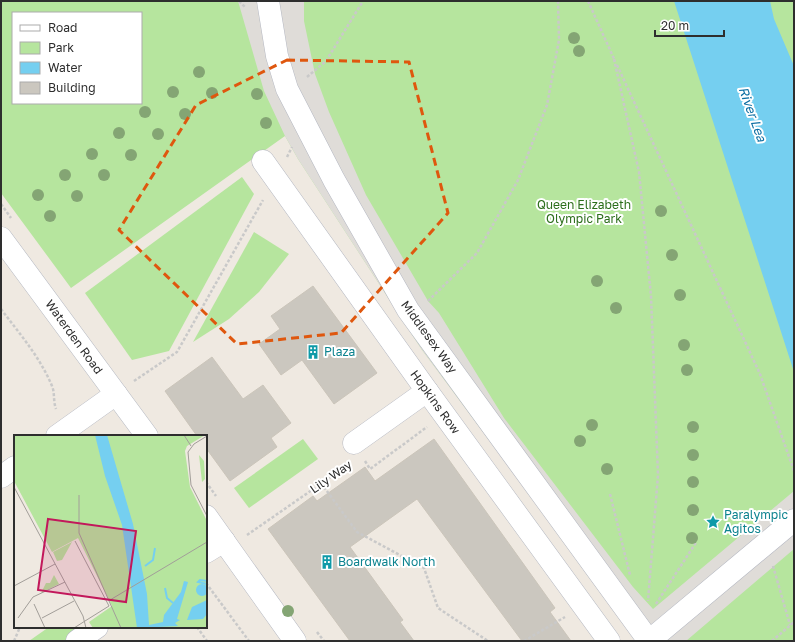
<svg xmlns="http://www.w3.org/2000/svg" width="795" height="642" font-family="'Golos Text',sans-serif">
  <rect width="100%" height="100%" fill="#efe9e1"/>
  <g fill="#b6e59e" fill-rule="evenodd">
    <path d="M1,1H794V641H639L422,350L298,159L285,136L71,288L1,193ZM13,13H141V103H13Z"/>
    <polygon points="242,177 254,194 169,351 132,360 85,293"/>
    <polygon points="254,232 289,254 259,292 229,319 193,342"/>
    <polygon points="303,439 318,459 249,508 234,488"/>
    <polygon points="49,627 85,627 66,641 29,641"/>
  </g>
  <polygon fill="#dfdcd8" points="238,1 304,1 304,21 315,74 329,112 366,195 428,301 439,313 504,418 633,587 653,609 794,491 794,549 686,641 639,641 422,350 298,159 285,136 264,91"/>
  <polygon fill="#75cff0" points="674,1 770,1 774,19 794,66 794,372"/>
  <g fill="#cbc7bf" stroke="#cbc5ba">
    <polygon points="313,286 377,373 334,404 302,360 281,375 259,344 280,329 271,316"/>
    <polygon points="212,357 243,399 263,385 291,423 271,438 277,447 230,481 206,448 206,436 197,436 165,391"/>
    <polygon points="434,439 555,608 550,612 571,641 522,641 417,499 350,547 403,620 400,622 414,641 350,641 268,529 313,496 317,501 365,467 375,481"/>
  </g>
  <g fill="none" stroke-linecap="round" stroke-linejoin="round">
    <defs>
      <g id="street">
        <polyline points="268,1 277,56 287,89 334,180 408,310 649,641"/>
        <polyline points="263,161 427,391 609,641"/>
        <polyline points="57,436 116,394"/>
        <polyline points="354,443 427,391"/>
        <polyline points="1,477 15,467"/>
        <polyline points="206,552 224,541"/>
        <polyline points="77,641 97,627"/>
        <polyline points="649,641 794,520"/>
      </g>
      <g id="secondary">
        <polyline points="1,238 147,436"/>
        <polyline points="206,516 295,641"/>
      </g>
    </defs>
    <use href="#street" stroke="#b4b7c1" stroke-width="23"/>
    <use href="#secondary" stroke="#b4b7c1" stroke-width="23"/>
    <g stroke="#c9c9c9" stroke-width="2.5" stroke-dasharray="3 2" stroke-linecap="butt">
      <polyline points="239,1 246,8"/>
      <polyline points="588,1 615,61"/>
      <polyline points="614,59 639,172 651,296 658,475 648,601"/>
      <polyline points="617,65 760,374 794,471"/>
      <polyline points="307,77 326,61 363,1"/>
      <polyline points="287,157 292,147"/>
      <polyline points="1,204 11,218"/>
      <polyline points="428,301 477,253 518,180 547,105 559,40 558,1"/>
      <path d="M1,309C19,333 40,357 52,386C55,393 53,401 56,409"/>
      <polyline points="134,381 177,352 263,200"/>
      <polyline points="365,461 370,469 427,427"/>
      <polyline points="206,482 216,496"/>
      <polyline points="321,483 357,532 424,568 438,608 488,641"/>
      <polyline points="610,494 630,575"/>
      <polyline points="247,535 348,465"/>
      <polyline points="773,566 790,625"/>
      <polyline points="206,583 249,641"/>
      <polyline points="656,604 697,541"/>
      <polyline points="197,627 207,641"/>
      <polyline points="317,632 324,641"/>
      <polyline points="14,641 20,627"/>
      <polyline points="524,641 565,617"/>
      <polyline points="772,641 794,622"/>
    </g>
    <use href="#street" stroke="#fff" stroke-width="22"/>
    <use href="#secondary" stroke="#fff" stroke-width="22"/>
  </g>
  <g fill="#84a574">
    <circle cx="574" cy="38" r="6"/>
    <circle cx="579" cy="51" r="6"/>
    <circle cx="199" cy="72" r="6"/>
    <circle cx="173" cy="92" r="6"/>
    <circle cx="212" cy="93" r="6"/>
    <circle cx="257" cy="94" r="6"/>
    <circle cx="145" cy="112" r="6"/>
    <circle cx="185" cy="114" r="6"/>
    <circle cx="266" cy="123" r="6"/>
    <circle cx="119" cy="133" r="6"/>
    <circle cx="158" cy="134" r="6"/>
    <circle cx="92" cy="154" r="6"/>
    <circle cx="131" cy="155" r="6"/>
    <circle cx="65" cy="175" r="6"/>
    <circle cx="104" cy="175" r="6"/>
    <circle cx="38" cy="195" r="6"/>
    <circle cx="77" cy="196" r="6"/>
    <circle cx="661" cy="211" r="6"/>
    <circle cx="50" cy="216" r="6"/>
    <circle cx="672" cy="255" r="6"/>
    <circle cx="597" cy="281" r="6"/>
    <circle cx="680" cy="295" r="6"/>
    <circle cx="616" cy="308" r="6"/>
    <circle cx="684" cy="345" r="6"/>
    <circle cx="687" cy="370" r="6"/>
    <circle cx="592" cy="425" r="6"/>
    <circle cx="693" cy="427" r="6"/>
    <circle cx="580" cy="441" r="6"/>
    <circle cx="693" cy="455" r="6"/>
    <circle cx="607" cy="469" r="6"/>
    <circle cx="693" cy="482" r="6"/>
    <circle cx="693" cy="510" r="6"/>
    <circle cx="692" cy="538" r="6"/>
    <circle cx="288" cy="611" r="6"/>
  </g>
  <path fill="none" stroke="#df570e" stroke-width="3" stroke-dasharray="8 5" stroke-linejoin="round" d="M287,60L409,62L448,213L341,333L237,344L119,230L196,105Z"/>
  <defs>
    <symbol id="building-bare" viewBox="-9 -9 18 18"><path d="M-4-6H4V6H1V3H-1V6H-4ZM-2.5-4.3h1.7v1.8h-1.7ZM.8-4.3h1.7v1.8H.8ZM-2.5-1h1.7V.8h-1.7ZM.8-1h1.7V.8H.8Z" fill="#0f9aa8" stroke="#fff" stroke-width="2.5" paint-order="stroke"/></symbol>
    <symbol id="sight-bare" viewBox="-9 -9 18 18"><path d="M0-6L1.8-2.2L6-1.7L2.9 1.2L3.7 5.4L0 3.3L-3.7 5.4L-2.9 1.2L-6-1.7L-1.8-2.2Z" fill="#0f9aa8" stroke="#fff" stroke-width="2.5" paint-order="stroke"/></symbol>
  </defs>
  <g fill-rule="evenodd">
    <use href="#building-bare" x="303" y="342" width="20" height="20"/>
    <use href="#sight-bare" x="703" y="512" width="20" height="20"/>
    <use href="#building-bare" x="317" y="552" width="20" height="20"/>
  </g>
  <g text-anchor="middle" stroke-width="4" stroke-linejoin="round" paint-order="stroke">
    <g font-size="12" fill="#2c6e1b" stroke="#fff">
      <text x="584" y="209">Queen Elizabeth<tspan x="584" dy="14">Olympic Park</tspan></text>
    </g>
    <g font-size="12" fill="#2e2e2e" stroke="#fff">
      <text transform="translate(74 337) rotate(54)" y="4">Waterden Road</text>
      <text transform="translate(429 337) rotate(54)" y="4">Middlesex Way</text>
      <text transform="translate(435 402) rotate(54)" y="4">Hopkins Row</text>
      <text transform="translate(331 477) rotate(-35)" y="4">Lily Way</text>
    </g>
    <g font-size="12" fill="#0d838f" stroke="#fff" text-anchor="start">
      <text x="324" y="356">Plaza</text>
      <text x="724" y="519">Paralympic<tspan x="724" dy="14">Agitos</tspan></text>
      <text x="338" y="566">Boardwalk North</text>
    </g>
    <g font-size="13" font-style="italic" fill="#0d6fa3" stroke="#fff">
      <text transform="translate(753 114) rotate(70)" y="5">River Lea</text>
    </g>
  </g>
  <g transform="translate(14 435)">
    <rect width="193" height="193" fill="#efe9e1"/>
    <path d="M0,0H191L173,11L171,16L176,52L193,86V193H79L75,187L98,171L64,103L38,117L0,46ZM185,20L190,26L191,44L188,47ZM58,107L48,125L43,126L39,117ZM40,140L45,149L27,158L32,148H36Z" fill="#b6e59e"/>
    <path d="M81,0H93L119,89L133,159L135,190L149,187L150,180L167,157L170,146L174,147L163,184L166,185L161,188L164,191L123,193L108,90L91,41ZM182 155a6 6 0 1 1 12 0a6 6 0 1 1-12 0ZM193,165V179L189,184L173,185L178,172Z" fill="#75cff0"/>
    <path fill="none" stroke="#75cff0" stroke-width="2" d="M131,131L139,125L141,113M193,146L186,145L184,147L193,149M151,153L153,163L159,168"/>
    <path fill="none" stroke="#a29e99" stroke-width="1" d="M170,0L177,11M193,1L180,9L174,17L177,50L193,81M0,52L69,181L72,193M65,60V98L107,193M61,106L95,171L71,186M0,151L41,129M96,165L193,107M20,169L31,193M4,183L19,162L51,147M28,183L60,166M60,193L71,186M157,193H193"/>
    <path fill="#c2185b" fill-opacity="0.15" stroke="#c2185b" stroke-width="2" d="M34,84L122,96L112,167L24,155Z"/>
    <rect width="193" height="193" fill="none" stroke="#2e2e2e" stroke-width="2"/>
  </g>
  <rect width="795" height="642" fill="none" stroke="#2e2e2e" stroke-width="4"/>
  <rect x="12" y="12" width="130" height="92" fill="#ffffff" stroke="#ababab"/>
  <rect x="20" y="25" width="20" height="6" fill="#ffffff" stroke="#ababab"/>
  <text x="48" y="32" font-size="12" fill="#2e2e2e">Road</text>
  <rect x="20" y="42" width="20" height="12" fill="#b6e59e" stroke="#ababab"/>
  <text x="48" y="52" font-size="12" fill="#2e2e2e">Park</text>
  <rect x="20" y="62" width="20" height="12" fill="#75cff0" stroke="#ababab"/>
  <text x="48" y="72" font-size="12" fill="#2e2e2e">Water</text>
  <rect x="20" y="82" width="20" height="12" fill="#cbc7bf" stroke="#ababab"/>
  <text x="48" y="92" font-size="12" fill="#2e2e2e">Building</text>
  <path d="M655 30v6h69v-6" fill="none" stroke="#2e2e2e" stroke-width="2"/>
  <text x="661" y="30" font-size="12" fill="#2e2e2e" stroke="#ffffff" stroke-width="3" paint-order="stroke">20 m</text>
</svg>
